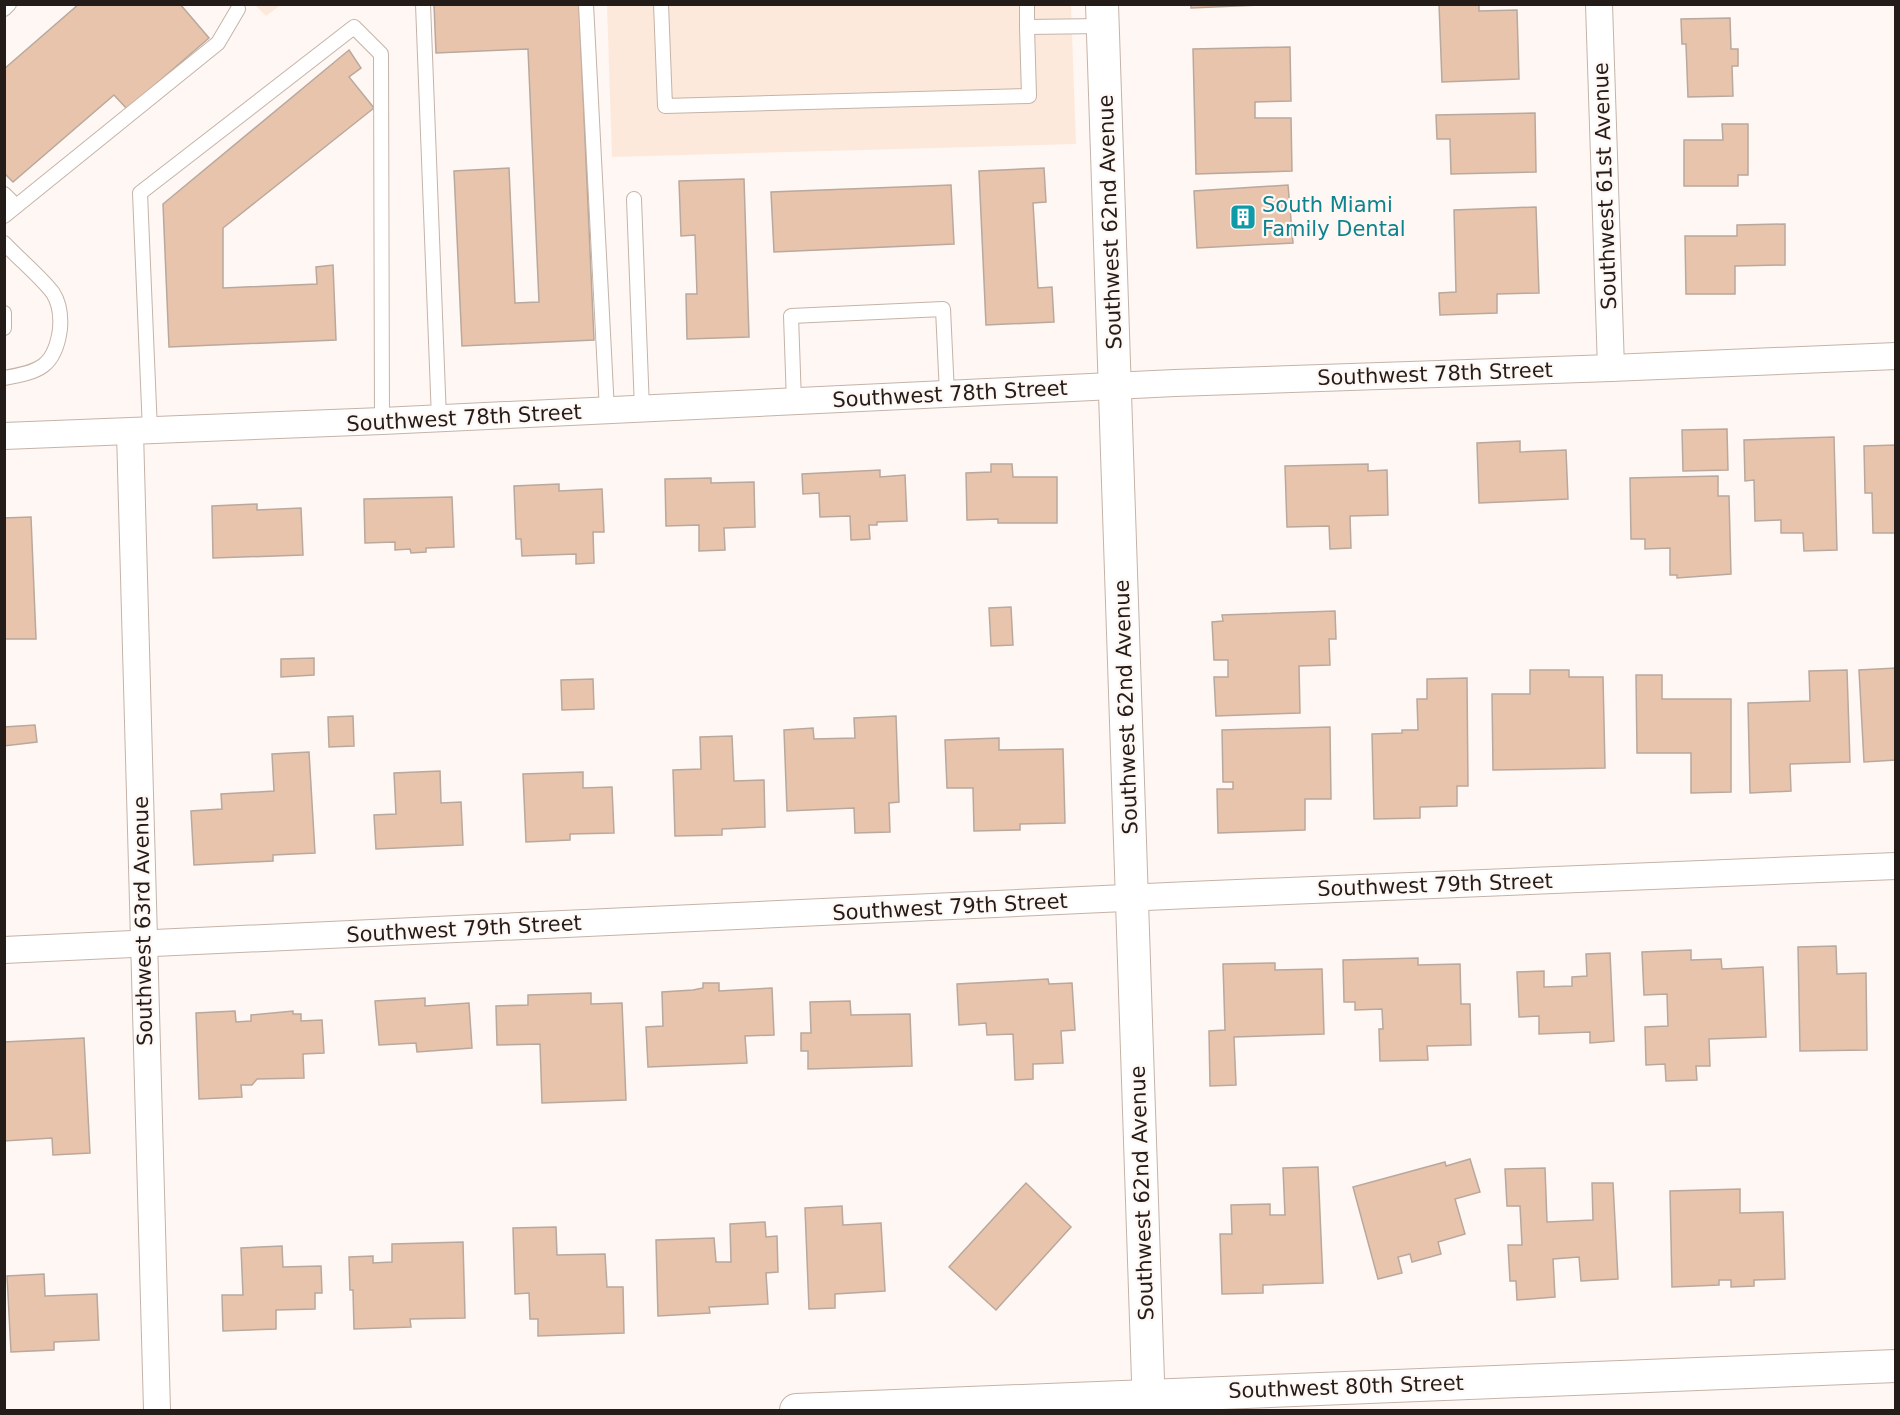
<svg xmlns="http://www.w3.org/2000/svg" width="1900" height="1415" font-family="'DejaVu Sans',sans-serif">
  <rect width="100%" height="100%" fill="#fff7f3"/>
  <g fill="#fde9dc">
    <polygon points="255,5 281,5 266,16"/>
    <polygon points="607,5 1071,5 1076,144 612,157"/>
  </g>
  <g fill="#e9c4ac" stroke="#b9a89d" stroke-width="1.5">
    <polygon points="79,4 180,4 209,38 127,109 114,95 13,182 4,173 4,69"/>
    <polygon points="434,4 579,4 594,340 462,346 454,171 509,168 515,303 539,302 528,49 436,53"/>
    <polygon points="1191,4 1282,4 1191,8"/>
    <polygon points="1439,4 1479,4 1479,11 1517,10 1519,79 1442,82"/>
    <polygon points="1730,18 1731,49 1738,49 1738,66 1732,66 1733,96 1688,97 1686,44 1682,44 1681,19"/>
    <polygon points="1290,47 1291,101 1255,102 1255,118 1291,118 1292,171 1196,174 1193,49"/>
    <polygon points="349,50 361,68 349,77 374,108 223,228 223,288 317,284 316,267 333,265 336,340 169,347 163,204"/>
    <polygon points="1535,113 1536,172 1451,174 1450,139 1437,139 1436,115"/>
    <polygon points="1722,124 1748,124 1748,175 1738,175 1738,186 1684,186 1684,140 1723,140"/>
    <polygon points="1044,168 1046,202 1033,203 1038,288 1052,287 1054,322 986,325 979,171"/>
    <polygon points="744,179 749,337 687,339 686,294 697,294 695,235 681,236 679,181"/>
    <polygon points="951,185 954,244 774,252 771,192"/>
    <polygon points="1288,185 1293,243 1197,248 1194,191"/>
    <polygon points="1536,207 1539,293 1497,294 1497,313 1440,315 1439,293 1456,292 1454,210"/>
    <polygon points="1785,224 1785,265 1735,266 1735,294 1686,294 1685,236 1737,236 1737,225"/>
    <polygon points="1727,429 1728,470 1683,471 1682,430"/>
    <polygon points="1834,437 1837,550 1804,551 1803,533 1781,533 1781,520 1755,521 1754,480 1745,481 1744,440"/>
    <polygon points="1520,441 1520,452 1566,450 1568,499 1479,503 1477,443"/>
    <polygon points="1896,445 1896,533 1873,533 1872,493 1865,493 1864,446"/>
    <polygon points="991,464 1012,464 1013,477 1057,477 1057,523 998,523 998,519 967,520 966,473 991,472"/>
    <polygon points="1368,464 1368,471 1387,470 1388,515 1350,516 1351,548 1330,549 1329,526 1287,527 1285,466"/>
    <polygon points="880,470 880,477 905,475 907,521 877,522 877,525 869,525 870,539 851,540 850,516 820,517 819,493 803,494 802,474"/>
    <polygon points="1718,476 1718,496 1729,496 1731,574 1677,578 1677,575 1670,575 1670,548 1645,549 1645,539 1631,539 1630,478"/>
    <polygon points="711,478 711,483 754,482 755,527 724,528 725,550 699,551 699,525 666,526 665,479"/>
    <polygon points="559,484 559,491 602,489 604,532 593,532 594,563 576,564 576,554 522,556 521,539 516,539 514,486"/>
    <polygon points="452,497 454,547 426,548 426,552 411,553 410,549 395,550 395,542 365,543 364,499"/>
    <polygon points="257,504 257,510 301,508 303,555 213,558 212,506"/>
    <polygon points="31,517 36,639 4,639 4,518"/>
    <polygon points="1011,607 1013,645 991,646 989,608"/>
    <polygon points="1335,611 1336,639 1329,639 1330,665 1299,666 1300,713 1216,716 1214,677 1228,677 1228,660 1214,660 1212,622 1223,621 1222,615"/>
    <polygon points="314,658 314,675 281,677 281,659"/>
    <polygon points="1896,668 1896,760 1864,762 1859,670"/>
    <polygon points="1530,670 1569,670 1569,677 1603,677 1605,768 1493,770 1492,694 1530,694"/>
    <polygon points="1847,670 1850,762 1790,764 1791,791 1750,793 1748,703 1810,701 1809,671"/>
    <polygon points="1636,675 1662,675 1662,699 1731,699 1731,792 1691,793 1691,753 1637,753"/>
    <polygon points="1467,678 1468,786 1457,786 1457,806 1420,807 1420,818 1374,819 1372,734 1402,733 1402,730 1418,730 1417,699 1427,699 1427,679"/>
    <polygon points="593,679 594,709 562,710 561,680"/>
    <polygon points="353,716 354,746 329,747 328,717"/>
    <polygon points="896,716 899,802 889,803 890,832 855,833 854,808 787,811 784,730 813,728 814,739 855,738 854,718"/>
    <polygon points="35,725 37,742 4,746 4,727"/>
    <polygon points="1330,727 1331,799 1305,799 1305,830 1218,833 1217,789 1233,789 1233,782 1223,782 1222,730"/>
    <polygon points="732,736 734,781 764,780 765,827 722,829 722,835 675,836 673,770 701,769 700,737"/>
    <polygon points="999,738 999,750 1063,749 1065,823 1020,824 1020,830 974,831 973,788 947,788 945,740"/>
    <polygon points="309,752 315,853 273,855 273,861 194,865 191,811 222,809 221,794 274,791 272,754"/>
    <polygon points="440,771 441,803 461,802 463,845 376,849 374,815 396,814 394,773"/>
    <polygon points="583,772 583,788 612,787 614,833 570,834 570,840 526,842 523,774"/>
    <polygon points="1836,946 1837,974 1866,973 1867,1050 1800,1051 1798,947"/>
    <polygon points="1691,950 1691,960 1721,959 1722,969 1763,967 1766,1037 1709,1039 1710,1066 1696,1066 1697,1080 1666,1081 1665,1064 1646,1065 1645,1027 1668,1026 1667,994 1644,995 1642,952"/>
    <polygon points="1610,953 1614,1041 1590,1043 1590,1032 1539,1034 1539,1016 1519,1017 1517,972 1544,971 1544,987 1572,986 1572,977 1587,976 1586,954"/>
    <polygon points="1418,958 1418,965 1460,964 1461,1004 1470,1004 1471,1045 1427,1046 1428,1060 1380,1061 1379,1029 1383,1029 1382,1009 1355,1010 1355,1002 1344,1002 1343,960"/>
    <polygon points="1275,963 1275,970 1322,969 1324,1034 1234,1037 1236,1085 1210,1086 1209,1031 1225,1030 1223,964"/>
    <polygon points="1048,979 1049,984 1072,983 1075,1030 1061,1031 1063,1063 1033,1064 1033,1079 1015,1080 1013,1034 987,1035 986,1023 959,1025 957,984"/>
    <polygon points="703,983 719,983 719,991 772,988 774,1035 745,1036 747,1063 648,1067 646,1027 663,1026 662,992 693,990 703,988"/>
    <polygon points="591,993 591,1004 622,1003 626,1100 542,1103 540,1044 497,1045 496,1006 528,1005 528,995"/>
    <polygon points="425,998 425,1006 469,1003 472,1048 417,1052 416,1043 379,1045 375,1001"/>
    <polygon points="850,1001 851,1015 910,1014 912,1066 808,1069 808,1051 801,1051 801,1033 811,1033 810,1002"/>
    <polygon points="235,1011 236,1022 251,1021 251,1015 293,1011 293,1014 301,1014 301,1021 322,1020 324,1053 303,1054 304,1078 257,1079 252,1085 241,1085 242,1097 199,1099 196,1013"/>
    <polygon points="84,1038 90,1153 53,1155 52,1138 4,1141 4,1042"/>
    <polygon points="1470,1159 1480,1192 1455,1199 1465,1234 1438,1242 1441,1254 1412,1262 1410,1254 1398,1257 1402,1273 1378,1279 1353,1187 1445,1162 1446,1166"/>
    <polygon points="1318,1167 1323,1283 1263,1285 1263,1293 1222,1294 1220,1234 1232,1234 1231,1205 1270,1204 1270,1215 1285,1215 1283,1168"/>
    <polygon points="1545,1168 1547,1222 1593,1220 1592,1183 1613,1183 1618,1279 1581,1281 1579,1257 1553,1259 1555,1297 1517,1300 1516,1281 1510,1281 1508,1245 1522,1245 1520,1206 1507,1206 1505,1169"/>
    <polygon points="1026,1183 1071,1227 996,1310 949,1267"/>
    <polygon points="1740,1189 1740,1213 1783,1212 1785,1279 1754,1280 1754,1286 1731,1287 1731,1280 1719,1280 1719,1285 1672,1287 1670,1191"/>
    <polygon points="842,1206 843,1225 881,1223 885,1291 835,1294 835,1308 809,1309 805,1208"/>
    <polygon points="765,1222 766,1237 777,1236 778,1272 766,1273 768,1304 709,1307 710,1313 658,1316 656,1240 714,1238 716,1262 731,1262 730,1224"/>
    <polygon points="556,1227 557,1255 605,1254 607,1287 623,1287 624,1333 538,1336 538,1319 530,1319 529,1293 515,1294 513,1228"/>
    <polygon points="463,1242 465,1318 410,1319 411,1327 354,1329 353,1290 350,1290 349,1257 373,1256 373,1263 392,1262 392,1244"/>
    <polygon points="282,1246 283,1267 321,1266 322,1293 315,1293 315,1309 276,1310 276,1329 223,1331 222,1295 243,1295 241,1248"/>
    <polygon points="44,1274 45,1296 97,1294 99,1340 54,1342 54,1350 11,1352 7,1276"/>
  </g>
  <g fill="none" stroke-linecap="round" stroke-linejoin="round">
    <defs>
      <g id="service">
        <polyline points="423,4 439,419"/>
        <polyline points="586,4 607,411"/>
        <polyline points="661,4 665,106 1029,96 1027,27"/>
        <polyline points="1027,4 1027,27 1103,26"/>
        <polyline points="4,9 9,4"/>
        <polyline points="4,194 16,206"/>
        <polyline points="634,199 642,409"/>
        <polyline points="4,216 218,43 238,9"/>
        <path d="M4,243C19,259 41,277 53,293C60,304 61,317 60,329C55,367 39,372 4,378"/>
        <polyline points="4,313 4,328"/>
        <polyline points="794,402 791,316 943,309 947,394"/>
        <polyline points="150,431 140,193 354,27 381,54 382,421"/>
      </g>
      <g id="minor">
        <polyline points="1599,4 1611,368"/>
        <polyline points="130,432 157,1410"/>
        <polyline points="4,436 382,421 1175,383 1611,368 1896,356"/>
        <polyline points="4,950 1190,895 1896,866"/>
      </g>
      <g id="tertiary">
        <polyline points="1102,4 1149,1410"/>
        <polyline points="796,1410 1896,1366"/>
      </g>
    </defs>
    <use href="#service" stroke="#c5b3a8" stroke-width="16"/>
    <use href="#minor" stroke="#c5b3a8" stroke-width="28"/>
    <use href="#tertiary" stroke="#c5b3a8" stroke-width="34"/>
    <use href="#service" stroke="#fff" stroke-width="14"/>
    <use href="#minor" stroke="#fff" stroke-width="26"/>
    <use href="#tertiary" stroke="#fff" stroke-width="32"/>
  </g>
  <defs>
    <symbol id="building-square" viewBox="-11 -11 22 22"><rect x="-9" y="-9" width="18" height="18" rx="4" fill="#0f9aa8" stroke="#fff7f3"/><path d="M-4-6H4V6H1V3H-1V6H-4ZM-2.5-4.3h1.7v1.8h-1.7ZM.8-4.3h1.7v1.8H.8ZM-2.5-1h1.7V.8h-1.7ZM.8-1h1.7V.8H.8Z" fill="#fff"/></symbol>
  </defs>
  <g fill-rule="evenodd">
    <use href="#building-square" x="1228" y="202" width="30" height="30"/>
  </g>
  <g text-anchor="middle" stroke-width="4.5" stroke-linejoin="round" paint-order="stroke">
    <g font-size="21" fill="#231c18" stroke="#fff7f3">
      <text transform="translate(1605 186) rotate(-92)" y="7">Southwest 61st Avenue</text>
      <text transform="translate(1110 222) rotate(-92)" y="7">Southwest 62nd Avenue</text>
      <text transform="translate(1435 374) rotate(-2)" y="7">Southwest 78th Street</text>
      <text transform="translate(950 394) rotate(-3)" y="7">Southwest 78th Street</text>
      <text transform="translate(464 418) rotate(-3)" y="7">Southwest 78th Street</text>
      <text transform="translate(1126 707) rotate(-92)" y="7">Southwest 62nd Avenue</text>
      <text transform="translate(1435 885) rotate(-2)" y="7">Southwest 79th Street</text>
      <text transform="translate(950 907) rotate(-3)" y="7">Southwest 79th Street</text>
      <text transform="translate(143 921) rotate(-91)" y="7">Southwest 63rd Avenue</text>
      <text transform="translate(464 929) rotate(-3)" y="7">Southwest 79th Street</text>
      <text transform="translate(1142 1193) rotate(-92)" y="7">Southwest 62nd Avenue</text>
      <text transform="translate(1346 1387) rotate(-2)" y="7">Southwest 80th Street</text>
    </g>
    <g font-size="21" fill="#0d838f" stroke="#fff7f3" text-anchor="start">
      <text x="1262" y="212">South Miami<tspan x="1262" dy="24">Family Dental</tspan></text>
    </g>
  </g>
  <rect width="1900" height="1415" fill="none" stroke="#231c18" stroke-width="12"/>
</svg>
